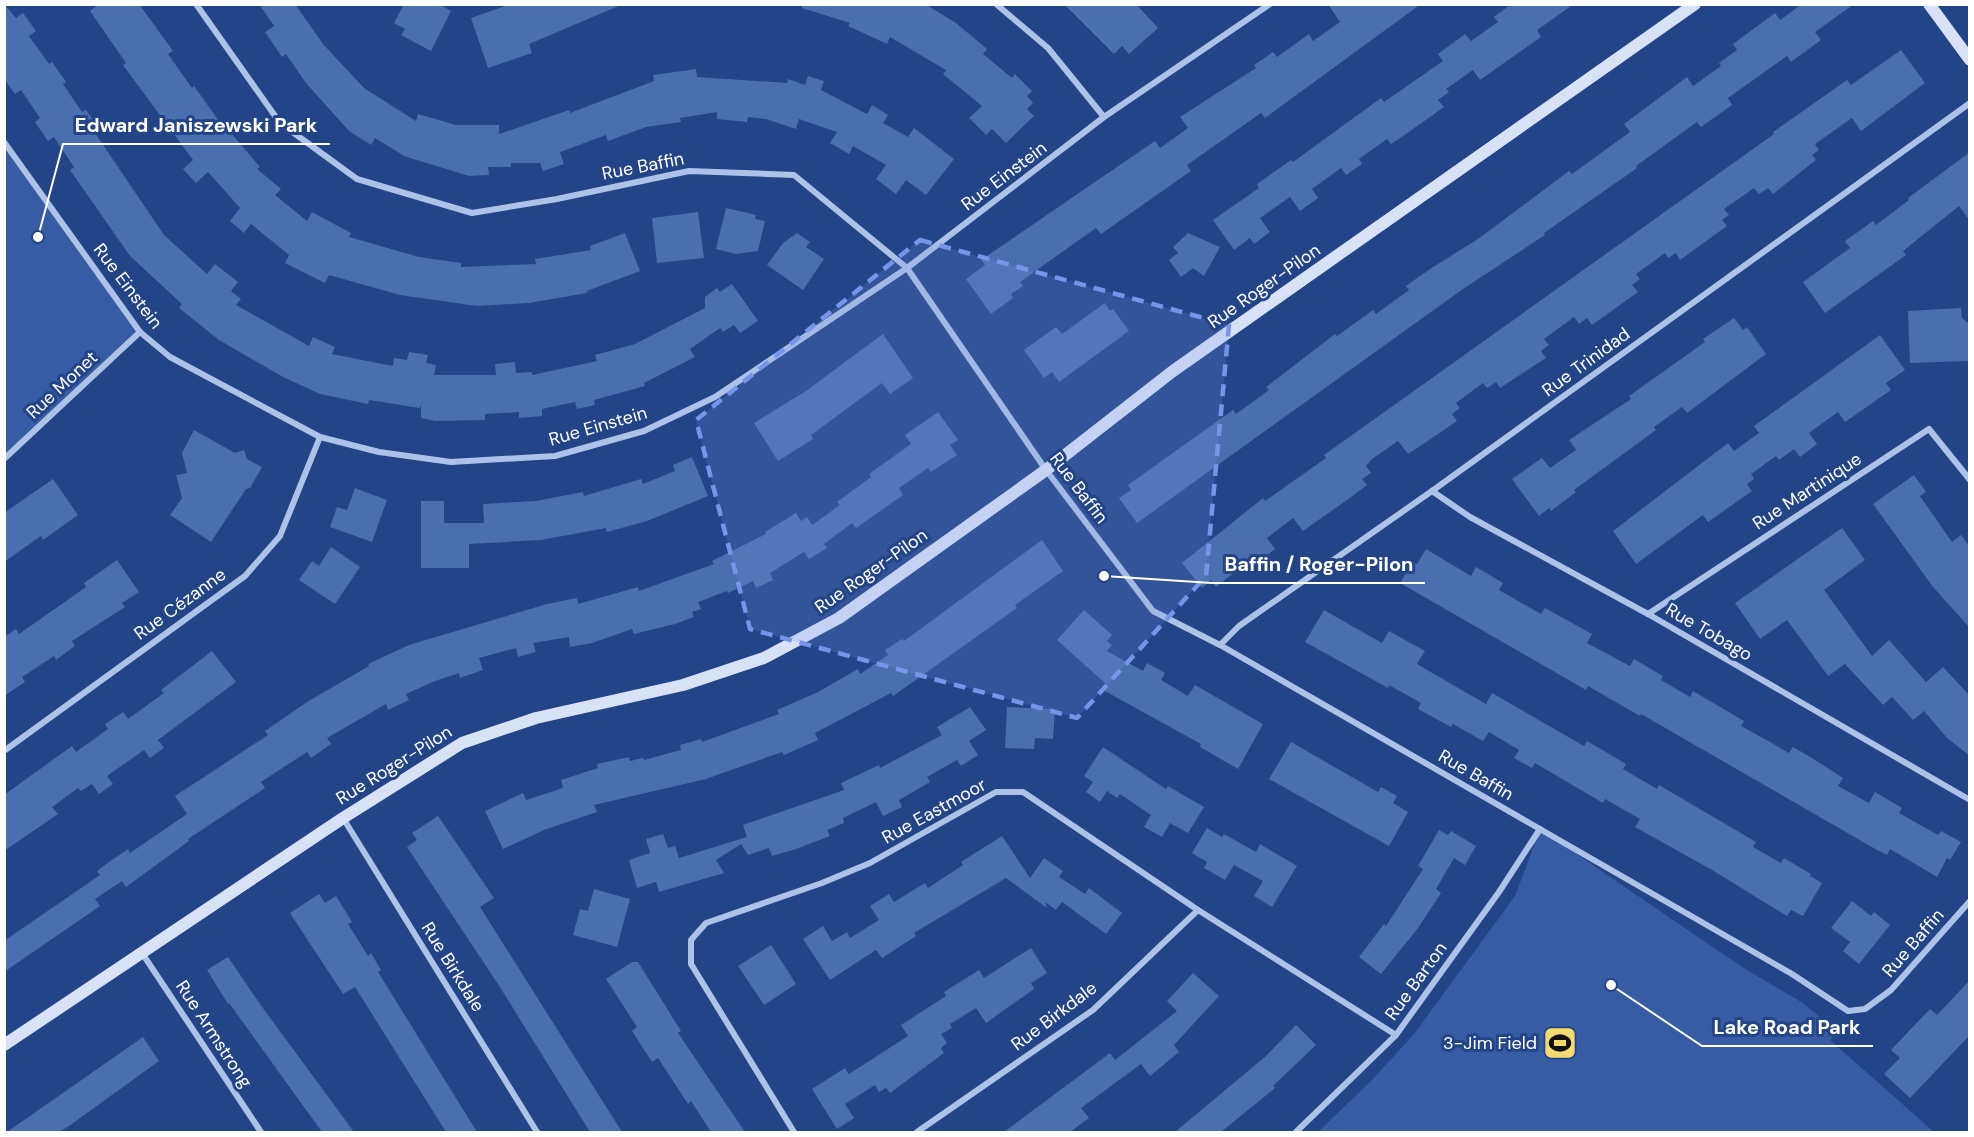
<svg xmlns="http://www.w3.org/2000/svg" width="1974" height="1137" font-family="'DM Sans',sans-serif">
  <rect width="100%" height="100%" fill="#234486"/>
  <g fill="#375ca3">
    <polygon points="4,142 140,332 4,459"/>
    <polygon points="1540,829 1742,967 1803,1003 1837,1031 1830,1040 1934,1132 1318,1132 1372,1080 1414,1034 1515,896"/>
  </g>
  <g fill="#4b6eae">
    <polygon points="4,4 16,18 23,13 36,31 29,36 49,64 52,62 66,82 63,84 82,112 86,110 100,130 95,133 164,235 207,274 215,264 238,282 231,291 241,299 236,305 309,346 313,337 335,347 332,354 393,366 394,358 407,360 409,352 428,355 426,363 436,365 434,375 496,375 495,364 515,362 516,373 532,372 532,375 597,361 595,355 635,344 705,308 705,297 717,288 720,292 732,284 758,321 740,333 734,325 723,332 720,328 690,349 695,357 644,383 645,386 594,400 595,405 577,409 575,402 542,409 542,416 519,418 519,412 485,414 485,420 435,421 421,418 421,404 420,408 369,400 368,404 320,394 283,377 219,340 179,308 182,304 130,256 70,170 74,167 54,137 48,141 35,122 40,118 21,90 15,94 4,79"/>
    <polygon points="99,4 139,4 173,51 168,54 192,88 194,86 229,135 231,133 260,167 257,169 281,189 275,195 307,221 312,212 351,233 349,237 419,257 461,263 461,267 536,264 535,259 591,250 590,246 625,233 640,271 587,291 587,293 529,303 477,306 400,295 329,275 325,283 285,263 289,255 251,224 244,233 230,221 240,208 208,172 196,183 183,169 193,160 123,65 126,63 90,11"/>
    <polygon points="259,4 295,4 323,44 364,88 416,121 418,114 456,125 499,125 499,134 569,110 570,113 654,81 653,75 696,69 697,77 787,83 788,79 805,85 808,76 824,81 821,90 867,114 872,105 888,115 883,123 908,137 914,128 954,159 926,195 906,180 896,194 876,179 886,165 853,146 849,154 830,143 837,132 799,119 796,129 766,119 748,117 747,122 717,119 717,112 680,118 681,122 646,127 608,141 606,135 560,152 564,164 543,171 540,163 511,163 511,167 488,167 489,175 469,176 404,156 375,138 371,145 349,131 306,83 286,54 282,57 265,32 274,26"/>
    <polygon points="404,4 439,4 451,11 431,51 401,35 405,29 394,23"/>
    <polygon points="511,4 621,4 621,5 529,44 532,53 488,68 471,18"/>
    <polygon points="802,4 925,4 956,23 987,49 983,54 1012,78 1015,74 1032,91 1027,96 1033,103 1027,109 1034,116 1006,143 992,129 986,135 969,118 982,106 943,74 946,70 890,37 887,44 848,26 850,23 802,8"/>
    <polygon points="1064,4 1136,4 1158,28 1129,54 1122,46 1114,54"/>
    <polygon points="1328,4 1421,4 1265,118 1261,113 1187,165 1191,171 1101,234 1096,228 1020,282 1023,286 1011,294 1013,298 991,314 966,279 985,265 981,260 1155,141 1160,148 1188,128 1180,117 1256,68 1254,65 1273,52 1277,57 1309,34 1313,41 1340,22"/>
    <polygon points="1511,4 1574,4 1537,30 1541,37 1480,80 1473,70 1446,89 1449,92 1438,100 1444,107 1406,134 1391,144 1387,139 1359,159 1362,164 1346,175 1341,168 1312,189 1318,198 1300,211 1290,197 1260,218 1270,232 1254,244 1250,238 1234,250 1213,220 1259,188 1257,184 1291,160 1293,162 1381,98 1384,102 1443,61 1438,54 1465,34 1471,41 1498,22 1494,17"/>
    <polygon points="1802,4 1854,4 1815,32 1821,40 1791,62 1787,56 1728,98 1732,105 1701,127 1697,122 1636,166 1637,168 1544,233 1545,235 1463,289 1137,523 1119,498 1131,490 1128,485 1233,410 1236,414 1269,390 1266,387 1335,334 1337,336 1373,310 1376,314 1409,290 1406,286 1430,269 1478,239 1569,171 1572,174 1630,132 1624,124 1687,77 1693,86 1721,66 1719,63 1737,50 1733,44 1775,13 1780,20"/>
    <polygon points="1901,50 1925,83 1861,131 1852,118 1815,144 1819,150 1812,155 1816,160 1773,194 1768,188 1759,194 1754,188 1724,209 1729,215 1722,220 1727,226 1680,260 1676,253 1668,258 1665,253 1636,274 1640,279 1632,285 1638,292 1592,325 1587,318 1579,324 1574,317 1544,339 1549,345 1541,351 1546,358 1500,388 1496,382 1487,388 1483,383 1456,403 1460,408 1452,414 1457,421 1438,434 1408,454 1398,441 1372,459 1366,466 1371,473 1362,479 1367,485 1347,500 1303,531 1293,518 1267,538 1275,549 1258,563 1254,557 1216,587 1211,580 1202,588 1182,563 1263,498 1265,501 1326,458 1324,455 1774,134 1773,132 1847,80 1851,85"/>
    <polygon points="1970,152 1970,221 1959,206 1903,251 1906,255 1825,313 1803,282 1850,248 1845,241 1873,221 1876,225 1909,200 1908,198"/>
    <polygon points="726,208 756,215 755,219 765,221 758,251 736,254 716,249"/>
    <polygon points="698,212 704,258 657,263 652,218"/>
    <polygon points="797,233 810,242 806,247 824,259 803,290 767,265 783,243"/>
    <polygon points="1188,233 1220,247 1204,276 1193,268 1181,277 1169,260 1178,253 1173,247"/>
    <polygon points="1105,303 1110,311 1113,309 1129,331 1059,382 1052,372 1044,378 1024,350 1056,327 1062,334"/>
    <polygon points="1961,308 1962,318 1970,325 1970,361 1910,363 1908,311"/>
    <polygon points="1734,318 1743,330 1747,327 1766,354 1687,413 1682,407 1654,427 1656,430 1574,490 1576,492 1551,511 1549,508 1539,516 1512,479 1542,458 1550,468 1576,450 1569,440 1631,399 1629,396 1705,342 1703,339"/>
    <polygon points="883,334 913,378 890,394 882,383 811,435 813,439 778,461 754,423 806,391"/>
    <polygon points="1880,335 1905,370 1886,383 1891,390 1845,422 1838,412 1809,433 1817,444 1800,457 1794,449 1779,460 1776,456 1751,474 1754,479 1747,484 1752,491 1708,522 1703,515 1636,564 1613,531 1728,443 1734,451 1759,433 1754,426"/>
    <polygon points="938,412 958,440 950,445 957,455 931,472 928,468 899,488 903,495 856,528 852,523 824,544 827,548 809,559 804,552 770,573 773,580 756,588 753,581 728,593 727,591 698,602 701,609 692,612 694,617 675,624 634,634 632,629 592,643 570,647 569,637 533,643 536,652 518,657 516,648 479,658 483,670 460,678 459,673 435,681 406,694 409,700 388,710 386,704 327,738 331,744 311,758 307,752 261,782 265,788 188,839 189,841 126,887 122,881 95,899 100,906 4,972 4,941 100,875 97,871 109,862 128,849 130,853 187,814 175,796 268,735 265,731 307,702 369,666 368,664 409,645 547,604 577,598 578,604 638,587 639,591 714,564 712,561 766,534 765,532 796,513 801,521 807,517 812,525 840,505 837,502 871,477 869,474 911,444 905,435"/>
    <polygon points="194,430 235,453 244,450 247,459 262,467 250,488 246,489 211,542 170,515 182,498 176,475 187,473 182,453"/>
    <polygon points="692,457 708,496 647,521 607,532 606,528 541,540 469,544 469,568 421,568 421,501 444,501 444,523 484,523 483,504 536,501 583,492 584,496 641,479 643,484 675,471 673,465"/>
    <polygon points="1914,475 1926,492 1920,496 1952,542 1961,535 1970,547 1970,628 1933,587 1873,504"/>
    <polygon points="53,479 78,515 43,540 41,536 4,562 4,513"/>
    <polygon points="355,488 387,500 372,542 330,527 337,507 347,510"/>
    <polygon points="1842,528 1865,560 1824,590 1872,656 1889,640 1926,682 1943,667 1970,696 1970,756 1947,738 1924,711 1913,720 1892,697 1883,705 1845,664 1828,676 1787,620 1760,639 1735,603"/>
    <polygon points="1042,540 1063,571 1015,605 1017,608 893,696 891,693 815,733 818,740 784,755 782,752 706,779 594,805 597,812 544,830 503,849 485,811 523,793 526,800 563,788 561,780 598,768 597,764 629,757 630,761 643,758 644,760 681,750 680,745 701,739 702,742 779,714 777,710 818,692 858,669 860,674 888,655 885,650 902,639 904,641"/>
    <polygon points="331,547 360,567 335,604 299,580 312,561 319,566"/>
    <polygon points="1426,549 1471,576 1476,567 1503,583 1499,590 1541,614 1545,608 1592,634 1587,643 1630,666 1634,659 1663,676 1661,680 1690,697 1693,691 1744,721 1741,726 1770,742 1789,753 1793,747 1812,758 1843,778 1838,786 1869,803 1875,792 1902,808 1899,813 1938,835 1941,831 1961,842 1950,860 1947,858 1937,877 1890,849 1887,855 1877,850 1641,714 1640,716 1588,686 1586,690 1400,583 1413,562 1417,564"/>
    <polygon points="117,560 139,592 122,603 125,607 72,641 75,646 56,660 54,656 22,677 25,682 4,696 4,637 16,629 19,634 86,587 84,583"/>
    <polygon points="1084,610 1112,635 1107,641 1112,645 1107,651 1143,671 1147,663 1165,673 1161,680 1188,696 1195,685 1263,724 1238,769 1200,747 1201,744 1103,690 1106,684 1057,640"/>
    <polygon points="1324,610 1382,643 1389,631 1425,651 1417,664 1486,704 1492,693 1584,746 1587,741 1626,764 1623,769 1657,789 1659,785 1756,842 1753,847 1781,863 1784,858 1811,874 1810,876 1822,883 1803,916 1791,910 1787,916 1712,870 1635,827 1640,819 1605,799 1603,803 1535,763 1532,768 1514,758 1519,750 1489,732 1483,741 1453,724 1451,727 1418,709 1421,703 1389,685 1388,688 1305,642"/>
    <polygon points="212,651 236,682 158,740 164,748 150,758 144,750 107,776 113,784 99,794 92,784 81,791 78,788 52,807 58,814 4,851 4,795 72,746 76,752 108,729 105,724 123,712 128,719 164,693 161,690"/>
    <polygon points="970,707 986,730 969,741 978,755 961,766 957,760 927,777 930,782 899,800 902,807 883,816 876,802 843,818 844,823 827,830 830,836 796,849 772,856 769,848 748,855 741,844 716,860 724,873 659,892 656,882 637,888 629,860 650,853 646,839 663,834 668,848 675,846 679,858 747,837 743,825 844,790 841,783 879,765 880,768 942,735 937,727"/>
    <polygon points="1007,707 1055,709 1053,739 1035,738 1034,749 1005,748"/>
    <polygon points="1291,742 1378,792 1381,787 1397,796 1393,803 1408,812 1389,846 1269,779"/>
    <polygon points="1103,747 1166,789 1168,786 1204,807 1188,833 1170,823 1162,837 1144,827 1151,815 1120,794 1117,798 1107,791 1100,802 1086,792 1093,782 1084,776"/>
    <polygon points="438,816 494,898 480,907 622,1132 590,1132 498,984 407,847 417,840 412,833"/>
    <polygon points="1207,828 1222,837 1224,834 1256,852 1260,844 1297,866 1272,907 1254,896 1263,881 1234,865 1225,880 1204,868 1207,862 1192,853"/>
    <polygon points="1439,830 1448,835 1451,831 1476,846 1465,865 1454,858 1436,889 1441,893 1418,928 1381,974 1359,957 1384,924 1386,926 1423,869 1418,866"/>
    <polygon points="1002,836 1030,878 1044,858 1063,871 1059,877 1085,894 1089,888 1122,913 1106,934 1062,902 1056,910 1045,902 1047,908 1006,878 914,933 916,936 882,958 876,950 830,980 803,939 823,926 832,941 847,932 850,938 879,920 870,906 889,894 894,902 925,883 928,888 963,865 961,862"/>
    <polygon points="594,889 630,899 617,947 573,935 580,909 588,911"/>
    <polygon points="319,894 325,903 336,896 352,922 348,924 368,956 371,953 381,970 378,972 477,1132 446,1132 355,987 343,994 290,913"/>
    <polygon points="1852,901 1871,916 1874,912 1890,925 1859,964 1843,951 1850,942 1831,928"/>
    <polygon points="771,945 796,984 764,1005 738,966"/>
    <polygon points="1031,948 1047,973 1031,983 1034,989 986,1023 976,1008 950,1024 952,1028 941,1034 947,1043 941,1048 944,1053 890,1093 886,1088 879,1092 875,1085 845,1104 854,1118 837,1129 812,1089 845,1068 849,1074 908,1036 901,1025 946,996 944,992 979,970 984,978"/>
    <polygon points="228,957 260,1004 354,1132 322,1132 229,1003 228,1004 207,970"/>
    <polygon points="632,962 638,962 681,1031 678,1033 745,1132 711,1132 691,1101 688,1104 658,1058 652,1062 632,1031 637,1027 606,979"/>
    <polygon points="1193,973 1219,996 1174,1045 1179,1052 1150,1076 1141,1064 1081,1108 1089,1118 1070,1132 1004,1132 1110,1053 1115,1060 1177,1011 1167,1001"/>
    <polygon points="1970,980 1970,1035 1910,1098 1884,1074 1900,1058 1891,1050 1930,1009 1937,1015"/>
    <polygon points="1296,1025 1316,1045 1273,1086 1275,1088 1221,1132 1175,1132 1266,1056"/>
    <polygon points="143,1037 159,1061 69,1126 59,1132 7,1132"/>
  </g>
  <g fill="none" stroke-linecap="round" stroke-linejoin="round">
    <g stroke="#adc2e9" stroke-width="6">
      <polyline points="196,4 280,123 357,179 472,213 557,199 689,171 794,175 907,268 1046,470 1153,611 1220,645 1792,974 1848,1011 1865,1009 1891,990 1970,901"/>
      <polyline points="996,4 1048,48 1104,117"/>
      <polyline points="4,142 140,332 170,357 320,437 379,452 451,462 555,456 644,431 715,397 907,268 1104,117 1270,4"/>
      <polyline points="4,459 140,332"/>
      <polyline points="1432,491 1470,517 1648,614 1970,800"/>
      <polyline points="1648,614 1929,429 1970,480"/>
      <polyline points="1220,645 1239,626 1432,491 1970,103"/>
      <polyline points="4,751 245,576 280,536 320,437"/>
      <polyline points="343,818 537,1132"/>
      <polyline points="142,953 261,1132"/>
      <polyline points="794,1132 691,964 691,940 706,923 822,883 870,863 996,792 1023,792 1198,910 1396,1035"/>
      <polyline points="917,1132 1093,1010 1198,910"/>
      <polyline points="1296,1132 1396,1035 1499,892 1540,829"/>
    </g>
    <g stroke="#d7e2f7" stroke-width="12">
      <polyline points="1929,4 1970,60"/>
      <polyline points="4,1045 343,818 462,743 536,718 683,685 764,658 839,618 1046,470 1173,371 1695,4"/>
    </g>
  </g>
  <path fill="#7795e8" fill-opacity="0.2" stroke="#7795e8" stroke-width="4.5" stroke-dasharray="12 8" stroke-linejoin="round" d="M920,240L1229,325L1206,576L1077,718L750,629L696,420Z"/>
  <defs>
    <symbol id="stadium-square" viewBox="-11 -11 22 22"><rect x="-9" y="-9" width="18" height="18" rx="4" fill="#f4db6f" stroke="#234486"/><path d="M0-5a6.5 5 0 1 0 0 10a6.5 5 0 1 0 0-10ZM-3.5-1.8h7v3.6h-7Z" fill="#111"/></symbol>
  </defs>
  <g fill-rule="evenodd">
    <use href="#stadium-square" x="1541" y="1024" width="38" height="38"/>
  </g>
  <g text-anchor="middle" stroke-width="6" stroke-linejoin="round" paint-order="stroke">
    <g font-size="18" fill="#fff" stroke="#234486">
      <text transform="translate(643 166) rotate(-11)" y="6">Rue Baffin</text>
      <text transform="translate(1004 176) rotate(-37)" y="6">Rue Einstein</text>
      <text transform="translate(128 286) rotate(53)" y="6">Rue Einstein</text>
      <text transform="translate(1264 286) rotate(-35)" y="6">Rue Roger-Pilon</text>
      <text transform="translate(1586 362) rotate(-36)" y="6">Rue Trinidad</text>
      <text transform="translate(62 385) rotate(-43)" y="6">Rue Monet</text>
      <text transform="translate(598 426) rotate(-16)" y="6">Rue Einstein</text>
      <text transform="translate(1079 488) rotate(53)" y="6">Rue Baffin</text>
      <text transform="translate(1807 491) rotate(-33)" y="6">Rue Martinique</text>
      <text transform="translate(871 571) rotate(-35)" y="6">Rue Roger-Pilon</text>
      <text transform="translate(180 604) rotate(-36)" y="6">Rue Cézanne</text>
      <text transform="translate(1709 632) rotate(30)" y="6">Rue Tobago</text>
      <text transform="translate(394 765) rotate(-32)" y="6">Rue Roger-Pilon</text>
      <text transform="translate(1476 775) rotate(30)" y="6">Rue Baffin</text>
      <text transform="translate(934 811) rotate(-29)" y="6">Rue Eastmoor</text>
      <text transform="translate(1913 943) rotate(-49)" y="6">Rue Baffin</text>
      <text transform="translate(453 967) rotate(58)" y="6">Rue Birkdale</text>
      <text transform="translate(1416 981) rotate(-54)" y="6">Rue Barton</text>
      <text transform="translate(1054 1016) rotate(-37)" y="6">Rue Birkdale</text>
      <text transform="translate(214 1034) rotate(57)" y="6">Rue Armstrong</text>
    </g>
    <g font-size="18" fill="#fff" stroke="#234486" text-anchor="end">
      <text x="1537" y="1049">3-Jim Field</text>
    </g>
  </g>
  <path fill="none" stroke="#fff" stroke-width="2" d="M38 237L63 144H330M1104 576L1212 583H1425M1611 985L1702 1046H1873"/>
  <g fill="#fff" stroke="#234486" stroke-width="2">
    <circle cx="38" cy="237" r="6"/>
    <circle cx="1104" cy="576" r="6"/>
    <circle cx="1611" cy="985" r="6"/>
  </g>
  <g font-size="20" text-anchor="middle" font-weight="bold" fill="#fff" stroke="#234486" stroke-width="6" stroke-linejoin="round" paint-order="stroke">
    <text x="196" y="132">Edward Janiszewski Park</text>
    <text x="1319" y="571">Baffin / Roger-Pilon</text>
    <text x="1787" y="1034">Lake Road Park</text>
  </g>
  <rect width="1974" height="1137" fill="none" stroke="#ffffff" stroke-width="12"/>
</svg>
